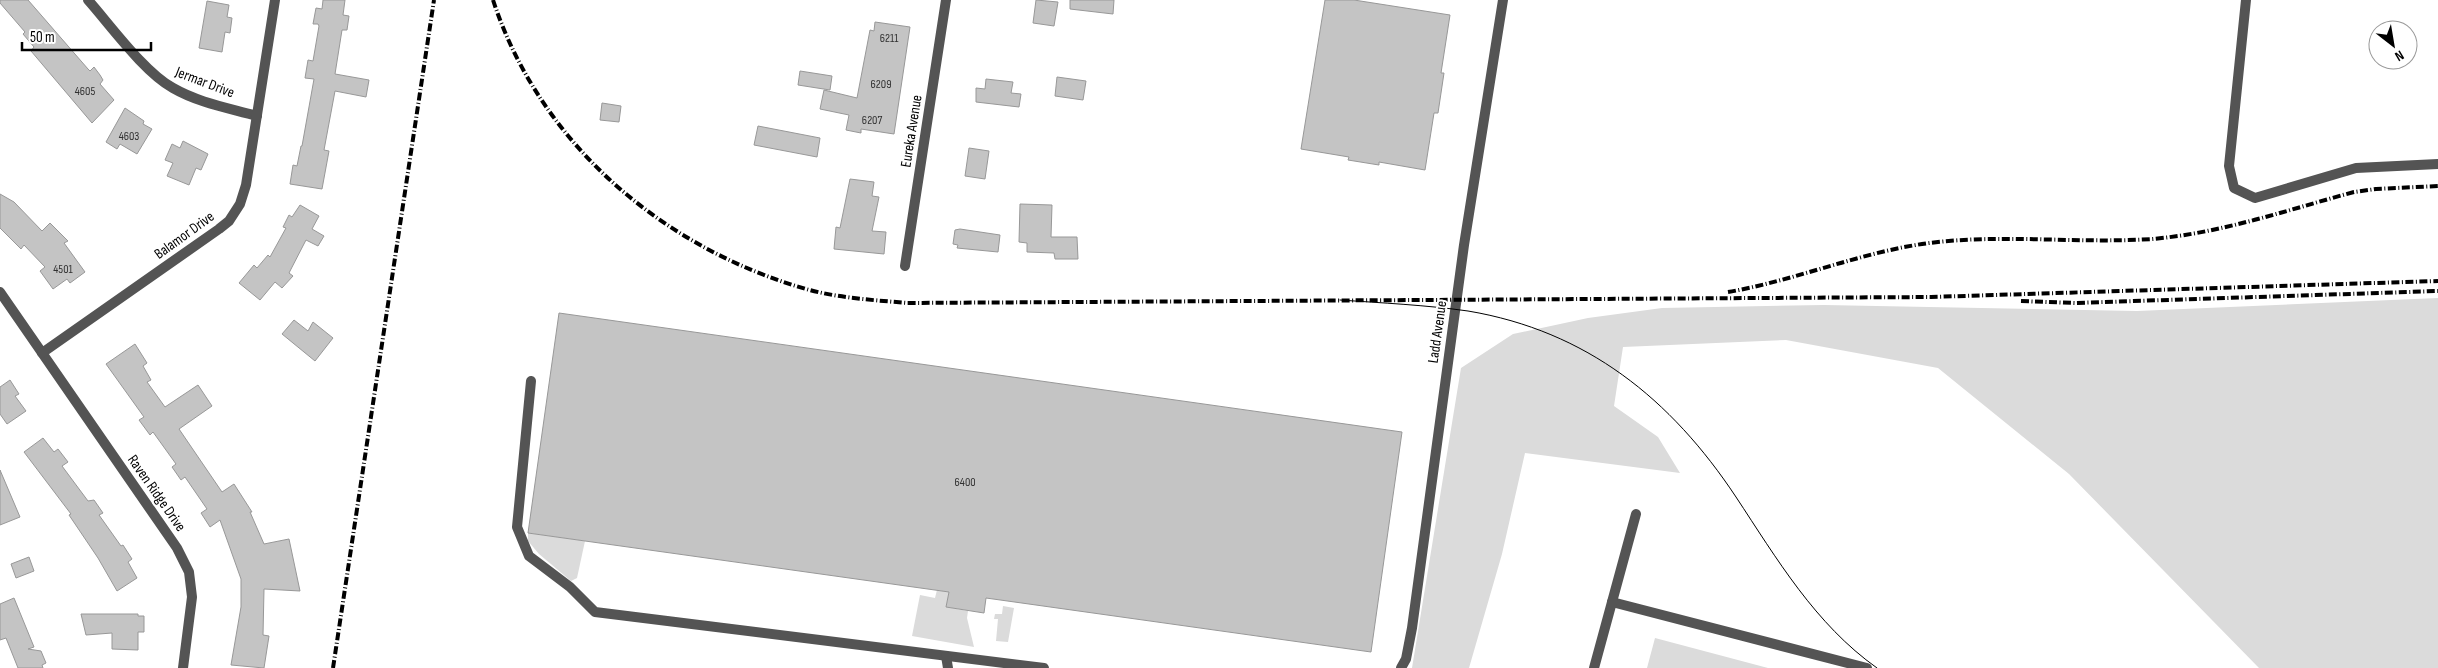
<svg xmlns="http://www.w3.org/2000/svg" width="2438" height="668" font-family="'Sofia Sans Condensed',sans-serif">
  <rect width="100%" height="100%" fill="#fff"/>
  <g fill="#dbdbdb">
    <polygon points="2438,298 2438,668 2259,668 2069,474 1938,368 1786,340 1623,347 1614,406 1658,437 1680,473 1525,453 1502,554 1469,668 1412,668 1461,368 1513,334 1588,318 1662,308 1824,305 2137,311"/>
    <polygon points="528,533 585,541 577,578 571,581 539,554 528,541"/>
    <polygon points="937,590 949,592 946,607 968,611 967,618 974,647 912,636 920,595 935,598"/>
    <polygon points="1003,606 1014,608 1008,642 996,641 998,619 994,619 995,614 1002,614"/>
    <polygon points="1655,638 1768,668 1647,668"/>
  </g>
  <g fill="#c4c4c4" stroke="#989898">
    <polygon points="0,0 28,0 88,69 90,71 94,67 100,75 103,80 100,84 114,100 92,123 31,51 34,47 23,34 25,32 0,3"/>
    <polygon points="323,0 345,0 343,15 349,16 347,30 342,30 335,74 369,80 366,97 335,91 324,150 329,151 322,189 290,184 293,165 297,166 301,146 302,146 314,79 305,78 308,60 313,61 319,26 318,24 313,24 316,8 322,9"/>
    <polygon points="1036,0 1058,2 1054,26 1033,23"/>
    <polygon points="1070,0 1114,0 1113,14 1070,9"/>
    <polygon points="1325,0 1354,0 1450,15 1441,73 1444,73 1438,113 1434,113 1425,170 1379,162 1379,165 1348,160 1349,157 1301,149"/>
    <polygon points="207,1 229,5 227,17 232,18 230,33 225,32 222,52 199,48"/>
    <polygon points="875,22 910,27 894,134 861,129 861,133 846,130 849,115 820,109 824,90 857,98 870,30 874,31"/>
    <polygon points="800,71 832,76 830,90 798,85"/>
    <polygon points="1057,77 1086,81 1083,100 1055,96"/>
    <polygon points="986,79 1013,82 1011,93 1021,94 1019,107 976,102 976,88 985,89"/>
    <polygon points="602,103 621,106 619,122 600,120"/>
    <polygon points="125,108 144,121 143,124 152,129 137,154 120,144 117,149 106,142"/>
    <polygon points="758,126 820,138 817,157 754,145"/>
    <polygon points="183,141 208,154 201,170 196,168 189,185 167,176 173,163 165,160 172,144 180,148"/>
    <polygon points="969,148 989,151 985,179 965,176"/>
    <polygon points="850,179 874,182 872,196 879,197 872,231 886,232 884,254 834,249 836,227 840,228"/>
    <polygon points="0,194 14,202 42,231 50,223 68,241 64,243 85,272 70,283 67,279 53,289 40,271 45,267 24,245 21,249 0,228"/>
    <polygon points="1020,204 1052,205 1051,237 1077,237 1078,259 1055,259 1054,253 1027,252 1027,243 1019,242"/>
    <polygon points="300,205 319,216 312,229 324,236 318,246 306,240 289,273 293,276 282,288 275,282 260,300 239,283 254,265 257,268 268,255 270,257 286,228 283,227 289,215 292,217"/>
    <polygon points="960,229 1000,235 998,252 957,248 958,245 953,244 955,230"/>
    <polygon points="559,313 1402,432 1371,652 986,598 984,613 946,607 949,592 528,533"/>
    <polygon points="294,320 308,331 313,322 333,338 315,361 282,334"/>
    <polygon points="135,344 147,363 143,366 151,380 147,382 165,407 198,385 212,406 179,429 222,492 234,484 252,512 250,512 264,544 289,539 300,591 264,589 263,635 269,636 264,668 231,665 241,607 241,579 220,520 210,527 201,513 207,509 185,477 181,480 172,467 176,464 153,432 150,435 139,420 144,417 106,364"/>
    <polygon points="10,380 19,394 15,396 26,411 7,424 0,414 0,387"/>
    <polygon points="43,438 54,452 58,449 68,462 62,466 88,501 94,500 103,513 99,515 121,546 123,545 132,559 128,562 137,578 117,591 98,558 69,515 71,514 24,452"/>
    <polygon points="0,470 20,517 0,525"/>
    <polygon points="29,557 34,571 16,578 11,564"/>
    <polygon points="14,598 34,647 28,649 41,651 46,663 42,665 43,668 18,668 6,638 0,640 0,604"/>
    <polygon points="81,614 138,614 138,616 144,616 144,632 138,632 138,650 112,649 112,633 86,635"/>
  </g>
  <g fill="none" stroke-linecap="round" stroke-linejoin="round">
    <g stroke="#545454" stroke-width="10">
      <polyline points="2246,0 2229,166 2234,188 2255,198 2356,168 2438,164"/>
      <polyline points="531,381 517,527 529,556 570,587 595,612 1044,668"/>
      <polyline points="1612,602 1867,668"/>
      <polyline points="946,656 948,668"/>
      <polyline points="1594,668 1636,514"/>
    </g>
    <g stroke="#545454" stroke-width="10">
      <path d="M88,0C111,26 144,72 173,88C199,103 229,108 257,116"/>
      <polyline points="905,266 946,0"/>
      <polyline points="0,292 177,548 189,572 192,597 183,668"/>
      <polyline points="42,353 219,229 229,221 240,204 246,185 275,0"/>
      <polyline points="1401,668 1406,659 1412,628 1464,245 1503,0"/>
    </g>
    <path stroke="#000" stroke-width="1" d="M1340,300C1382,303 1426,305 1468,311C1587,331 1671,399 1736,497C1777,559 1815,624 1877,668"/>
    <g stroke="#000" stroke-width="4" stroke-dasharray="8 2.5 1 2.5" stroke-linecap="butt">
      <path d="M493,0C540,144 663,248 806,289C838,298 873,300 907,303L1931,297L2438,281"/>
      <path d="M1728,292C1793,281 1856,254 1922,244C1998,233 2076,244 2152,239C2222,233 2287,210 2354,192L2376,189L2438,186"/>
      <polyline points="2021,301 2075,303 2438,291"/>
      <polyline points="333,668 434,0"/>
    </g>
  </g>
  <g text-anchor="middle" stroke-width="4" stroke-linejoin="round" paint-order="stroke">
    <g font-size="12" fill="#313131">
      <text x="889" y="42">6211</text>
      <text x="881" y="88">6209</text>
      <text x="85" y="95">4605</text>
      <text x="872" y="124">6207</text>
      <text x="129" y="140">4603</text>
      <text x="63" y="273">4501</text>
      <text x="965" y="486">6400</text>
    </g>
    <g font-size="15" fill="#000" stroke="#fff">
      <text transform="translate(205 82) rotate(21)" y="5">Jermar Drive</text>
      <text transform="translate(911 131) rotate(-81)" y="5">Eureka Avenue</text>
      <text transform="translate(184 235) rotate(-36)" y="5">Balamor Drive</text>
      <text transform="translate(1437 332) rotate(-82)" y="5">Ladd Avenue</text>
      <text transform="translate(157 493) rotate(55)" y="5">Raven Ridge Drive</text>
    </g>
  </g>
  <g transform="translate(2393 45) rotate(149)"><circle r="24" fill="#ffffff" stroke="#999999"/>
  <path d="M0-4L9 19L0 12L-9 19Z" fill="#000000"/>
  <text y="-8" font-size="14" font-weight="bold" text-anchor="middle" fill="#000000">N</text>
  </g>
  <path d="M22 42v8h129v-8" fill="none" stroke="#000000" stroke-width="2.5"/>
  <text x="30" y="42" font-size="15" fill="#000000" stroke="#ffffff" stroke-width="4" paint-order="stroke">50 m</text>
</svg>
